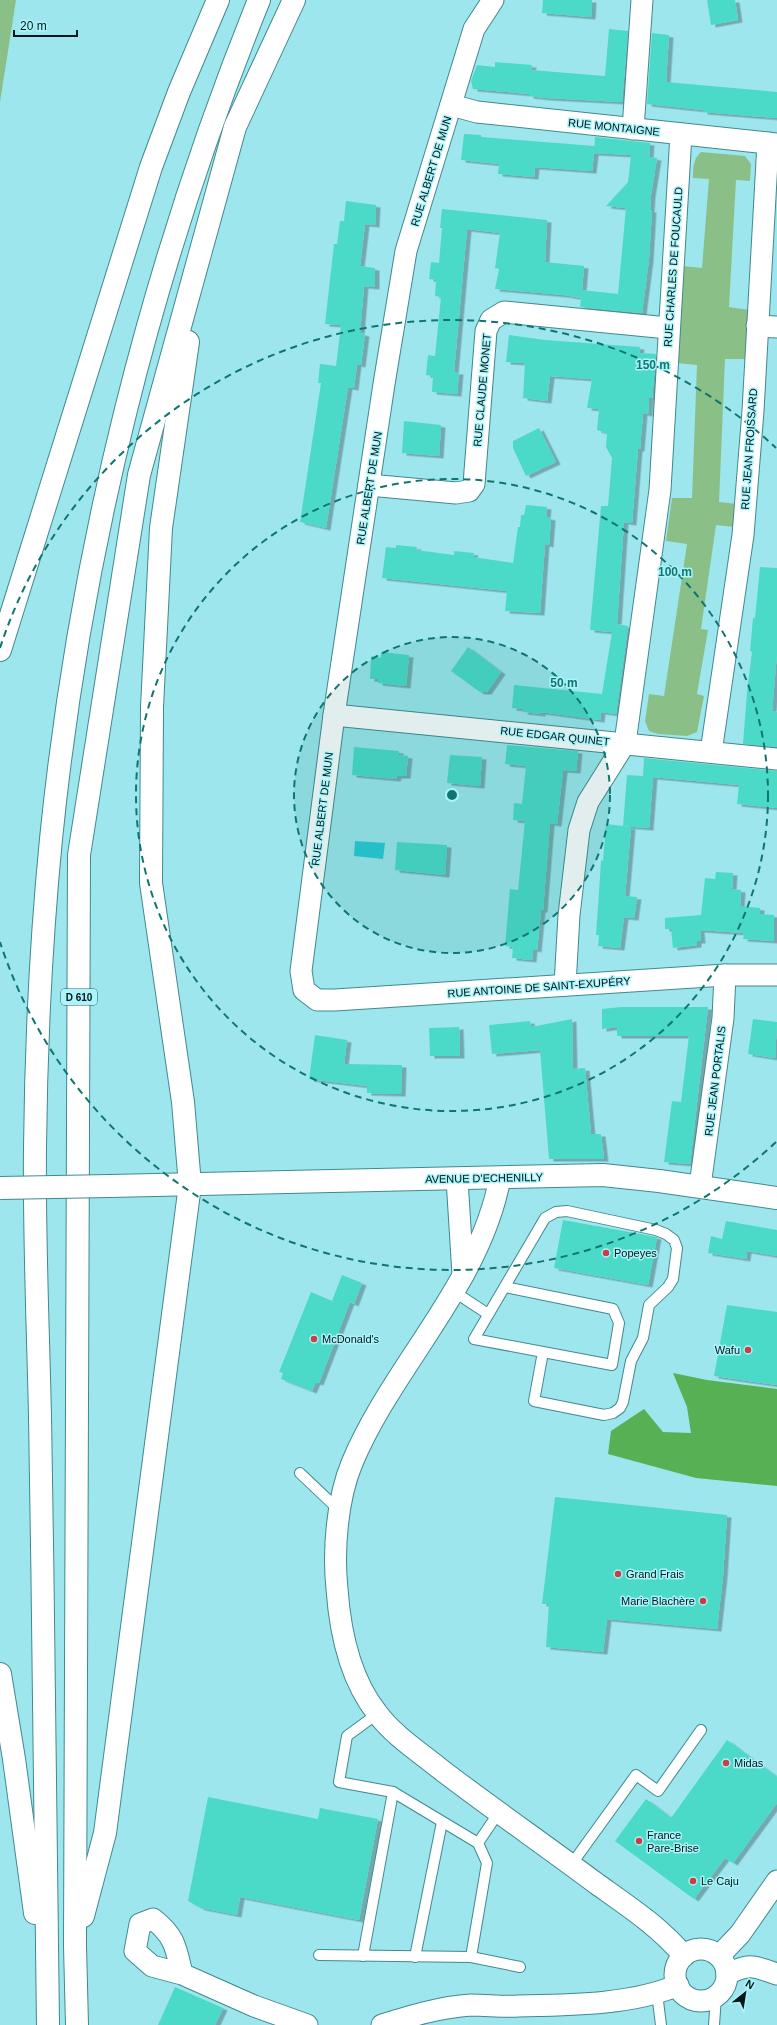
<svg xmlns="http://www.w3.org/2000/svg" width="777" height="2025" font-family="Helvetica,sans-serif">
  <defs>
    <filter id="shadow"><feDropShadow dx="4.5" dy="2.5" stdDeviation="0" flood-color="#0004"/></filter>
  </defs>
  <rect width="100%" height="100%" fill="#9de6ed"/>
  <g fill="#8ac087">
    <polygon points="0,0 16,0 0,102"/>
    <path d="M701,152L745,156L751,164L750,181L736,180L729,307L749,310L745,359H725L719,502L737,504L734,527L716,525L701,629L708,630L697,694L704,696L697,732L687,736L658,734L649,731L645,721L649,694L664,696L687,544L666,541L672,498H692L697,365L677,363L683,266L702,268L709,179L693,178C693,168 693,159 701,152Z"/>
  </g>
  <polygon fill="#58b055" points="673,1373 707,1380 777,1389 777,1486 696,1478 608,1454 611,1431 644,1409 663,1432 691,1433 687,1407"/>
  <polygon fill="#29cad6" points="355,841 385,843 383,859 354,856"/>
  <g fill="#4cdac8" filter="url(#shadow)">
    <polygon points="543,0 592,0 591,17 542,13"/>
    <polygon points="707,0 735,0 738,20 711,25"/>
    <polygon points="609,29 628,31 622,102 547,98 529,96 529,94 473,89 471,81 477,65 495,67 495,62 532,65 531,70 605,76"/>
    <polygon points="652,33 669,35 666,82 777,92 777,118 703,112 703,110 647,104"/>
    <polygon points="464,134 481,135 481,137 595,146 592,171 535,167 534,177 498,174 499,164 461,160"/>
    <polygon points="595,137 650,143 649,157 657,158 651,195 650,210 652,210 649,259 642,313 580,307 581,298 564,295 495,289 499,269 495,268 500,233 467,229 454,372 459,372 457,394 432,392 433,376 426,375 428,355 435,356 441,297 435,296 436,280 429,279 431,262 439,263 442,228 440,228 442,209 547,220 545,262 584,266 582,290 618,294 626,208 606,206 628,182 631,155 594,153"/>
    <polygon points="346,201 376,205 375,225 365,224 360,266 375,268 375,287 364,286 360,333 365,334 361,365 357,364 354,388 348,387 326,528 300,522 321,383 318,383 320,364 336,366 341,325 325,324 334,244 337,244 340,221 344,221"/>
    <polygon points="509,335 545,340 640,347 639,353 656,354 652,398 649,398 648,414 643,413 640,449 638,449 632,523 624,522 617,624 628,626 616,714 601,712 600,720 541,712 541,714 523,712 524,709 512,708 514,685 602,694 612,632 590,630 601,506 608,506 612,458 606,447 607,433 597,430 599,409 587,408 592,379 550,376 547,401 523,398 525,363 506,362"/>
    <polygon points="404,421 441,425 439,456 402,453"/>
    <polygon points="539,428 556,462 526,476 513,448 513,441"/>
    <polygon points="526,505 547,507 546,517 551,518 549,545 545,544 540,613 505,611 507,591 382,578 386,547 396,548 396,545 417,547 416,550 454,555 454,551 474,553 473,557 513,563 518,527 520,527 521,515 524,515"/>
    <polygon points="760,567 777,568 777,653 772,711 777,712 777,747 743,744 747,692 752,652 750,651 753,618 755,618"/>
    <polygon points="468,647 501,672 487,692 480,692 451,671"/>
    <polygon points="381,652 409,655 406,686 378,683 378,679 370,679 371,656 381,658"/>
    <polygon points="507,745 578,751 576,771 563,770 557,824 550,823 543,910 541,910 537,950 533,949 532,960 512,958 513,947 505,946 510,889 518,890 525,821 513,820 514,803 522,804 526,766 505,764"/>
    <polygon points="354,747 399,751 399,755 408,756 406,776 397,776 396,779 352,775"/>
    <polygon points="450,755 482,757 480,786 447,783"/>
    <polygon points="644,758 777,771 777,808 737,804 739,785 653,777 649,828 623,826 627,775 643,776"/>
    <polygon points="606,824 631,827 625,896 637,897 634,918 624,917 620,948 598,946 599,935 596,935 600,877 601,860 603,861"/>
    <polygon points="397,842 447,845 445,875 395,870"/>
    <polygon points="716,872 733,873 732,889 741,890 740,906 760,908 760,914 774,915 774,941 743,939 744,933 700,930 701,941 697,941 697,945 673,948 671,929 665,929 665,918 701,915 705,878 715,879"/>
    <polygon points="621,1007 708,1007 690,1164 664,1162 672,1101 681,1102 689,1036 617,1036 617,1027 602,1029 602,1009"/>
    <polygon points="572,1019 573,1069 585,1068 591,1134 601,1134 604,1159 549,1159 540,1050 492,1054 489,1025 530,1021 531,1027"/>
    <polygon points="753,1019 777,1022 775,1058 748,1054"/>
    <polygon points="459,1027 460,1056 430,1056 429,1028"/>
    <polygon points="315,1035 347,1040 344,1064 402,1065 401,1094 367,1093 367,1086 309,1079"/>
    <polygon points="563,1220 657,1237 648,1285 554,1268"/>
    <polygon points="726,1221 777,1230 777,1256 747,1251 746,1259 708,1253 711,1236 722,1239"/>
    <polygon points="342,1275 362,1283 354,1304 350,1302 319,1383 316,1382 312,1391 281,1379 283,1373 279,1372 311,1292 332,1301"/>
    <polygon points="727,1305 777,1312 777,1385 714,1376"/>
    <polygon points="555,1497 727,1515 723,1576 717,1629 607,1619 603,1652 546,1647 549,1604 542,1604"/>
    <polygon points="727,1740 777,1777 777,1803 733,1863 725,1858 694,1899 615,1841 646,1799 671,1818"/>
    <polygon points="208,1797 318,1819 320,1808 378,1819 359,1920 240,1897 237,1915 201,1908 188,1901"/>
    <polygon points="175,1987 223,2008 215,2025 158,2025"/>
  </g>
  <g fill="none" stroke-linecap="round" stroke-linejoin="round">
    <defs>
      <g id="lane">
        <polyline points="505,1287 613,1309 619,1323 612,1365 474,1339 545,1218 556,1212 567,1211 656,1230 666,1234 674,1240 677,1248 673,1279 668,1287 649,1305 643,1338 631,1361 623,1402 620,1408 613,1413 604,1415 534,1401 543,1352"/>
        <polyline points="453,1291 488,1314"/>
        <polyline points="300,1473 340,1511"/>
        <polyline points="377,1714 347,1736 339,1782 393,1792 478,1843 499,1812"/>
        <polyline points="571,1865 636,1775 658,1791 701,1730"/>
        <polyline points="319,1955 471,1957 520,1967"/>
        <polyline points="363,1956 393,1792"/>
        <polyline points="415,1957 442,1822"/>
        <polyline points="471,1957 487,1863 478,1843"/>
        <polyline points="657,1993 661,2025"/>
        <polyline points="714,2025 716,1996"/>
      </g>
      <g id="street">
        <polyline points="493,0 474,29 406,251 384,384 334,715 301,971 304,990 317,1000 335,1000 725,975 777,975"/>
        <polyline points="451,105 477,112 777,144"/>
        <polyline points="633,129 642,0"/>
        <polyline points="757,326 777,327"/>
        <polyline points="369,485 456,493 469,491 474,484 486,331 491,320 504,312 668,328"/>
        <polyline points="334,715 777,759"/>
        <polyline points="711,752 743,535 753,411 768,143"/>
        <polyline points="565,985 569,915 579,830 588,802 625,743 660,490 681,134"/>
        <path d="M500,1178C480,1285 393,1365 352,1463C337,1499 333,1551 337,1589C340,1631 350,1679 377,1713C393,1735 418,1751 439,1768C491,1808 545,1845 597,1884C628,1906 660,1927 684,1956"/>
        <polyline points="457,1179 463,1275"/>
        <polyline points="700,1186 723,1018 725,975"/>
        <circle cx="701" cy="1975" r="26"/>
        <polyline points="719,1956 740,1934 777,1881"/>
        <path d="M182,1974C176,1948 175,1936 153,1919L140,1924L135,1951L152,1966L182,1974L254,2006L307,2025"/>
        <path d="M727,1974C751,1963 753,1966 777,1974"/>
        <path d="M382,2025C411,2016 440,2007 471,2005C487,2005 503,2007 519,2006C569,2005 632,2005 678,1985"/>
      </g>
      <polyline id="secondary" points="110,1186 603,1175 659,1181 777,1198"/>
      <g id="highway">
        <polyline points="0,650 151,167 179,92 218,0"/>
        <polyline points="0,1674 14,1759 35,1913"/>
        <polyline points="83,1916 105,1833 190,1185 183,1102 151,883 152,707 161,528 188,342"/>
        <path d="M48,2025C47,1822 43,1619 40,1416C38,1327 34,1237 35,1148C36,1045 41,941 51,839C80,552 151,267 259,0"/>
        <polyline points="77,2025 75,1946 79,855 139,475 235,127 294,0"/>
      </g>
    </defs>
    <use href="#lane" stroke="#40898f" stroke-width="12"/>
    <use href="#street" stroke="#40898f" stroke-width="23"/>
    <use href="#secondary" stroke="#40898f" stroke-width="24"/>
    <use href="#highway" stroke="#40898f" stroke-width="24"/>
    <use href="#lane" stroke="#fff" stroke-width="10"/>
    <use href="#street" stroke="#fff" stroke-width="21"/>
    <use href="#secondary" stroke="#fff" stroke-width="22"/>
    <use href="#highway" stroke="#fff" stroke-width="22"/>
    <defs>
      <polyline id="secondary-bridge" points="0,1188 110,1186"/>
    </defs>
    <use href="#secondary-bridge" stroke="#40898f" stroke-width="24" stroke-linecap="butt"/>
    <use href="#secondary-bridge" stroke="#fff" stroke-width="22"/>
  </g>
  <circle cx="452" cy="795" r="158" fill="#0f766e" fill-opacity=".12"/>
  <g fill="none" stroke="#0f766e" stroke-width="2" stroke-dasharray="7 5">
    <circle cx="452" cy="795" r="158"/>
    <circle cx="452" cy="795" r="316"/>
    <path d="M776 1142A475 475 0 0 1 0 942M0 648A475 475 0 0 1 776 448"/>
  </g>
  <g fill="#cc3d42" stroke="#aaf4fa" stroke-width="1.5">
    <circle cx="606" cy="1253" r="4"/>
    <circle cx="314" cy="1339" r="4"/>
    <circle cx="748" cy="1350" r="4"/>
    <circle cx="618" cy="1574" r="4"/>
    <circle cx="703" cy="1601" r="4"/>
    <circle cx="726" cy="1763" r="4"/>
    <circle cx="639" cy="1841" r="4"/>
    <circle cx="693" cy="1881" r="4"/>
  </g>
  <g text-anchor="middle" stroke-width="3" stroke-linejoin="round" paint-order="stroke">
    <rect fill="#aaf4fa" stroke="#33595c" stroke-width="1" x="61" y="989" width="36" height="16" rx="3"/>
    <g font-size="10" font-weight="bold" fill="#001619">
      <text x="79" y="1001">D 610</text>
    </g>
    <g font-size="11" fill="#001619" stroke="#aaf4fa">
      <text transform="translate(614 127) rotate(6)" y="4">RUE MONTAIGNE</text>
      <text transform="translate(431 171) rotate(-73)" y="4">RUE ALBERT DE MUN</text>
      <text transform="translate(673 267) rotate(-86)" y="4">RUE CHARLES DE FOUCAULD</text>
      <text transform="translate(482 390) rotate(-85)" y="4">RUE CLAUDE MONET</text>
      <text transform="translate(749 449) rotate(-86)" y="4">RUE JEAN FROISSARD</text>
      <text transform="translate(369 488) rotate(-81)" y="4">RUE ALBERT DE MUN</text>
      <text transform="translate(555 736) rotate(6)" y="4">RUE EDGAR QUINET</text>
      <text transform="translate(322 809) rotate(-83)" y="4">RUE ALBERT DE MUN</text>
      <text transform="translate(539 987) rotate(-4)" y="4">RUE ANTOINE DE SAINT-EXUPÉRY</text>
      <text transform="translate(715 1081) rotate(-83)" y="4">RUE JEAN PORTALIS</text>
      <text transform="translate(484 1178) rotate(-1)" y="4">AVENUE D'ECHENILLY</text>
    </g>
    <g font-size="11" fill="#001619" stroke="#aaf4fa" text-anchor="start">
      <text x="614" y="1257">Popeyes</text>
      <text x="322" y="1343">McDonald's</text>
      <text x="740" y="1354" text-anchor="end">Wafu</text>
      <text x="626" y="1578">Grand Frais</text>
      <text x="695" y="1605" text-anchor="end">Marie Blachère</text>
      <text x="734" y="1767">Midas</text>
      <text x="647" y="1839">France<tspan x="647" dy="13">Pare-Brise</tspan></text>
      <text x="701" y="1885">Le Caju</text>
    </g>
  </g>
  <circle cx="452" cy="795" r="6" fill="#0f766e" stroke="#aaf4fa" stroke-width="2"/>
  <g font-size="12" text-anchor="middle" font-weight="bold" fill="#0f766e" stroke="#aaf4fa" stroke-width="3" stroke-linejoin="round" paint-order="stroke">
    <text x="653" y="369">150 m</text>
    <text x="675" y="576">100 m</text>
    <text x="564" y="687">50 m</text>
  </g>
  <g transform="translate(745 1993) rotate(30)" stroke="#aaf4fa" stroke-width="3" paint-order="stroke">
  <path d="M0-3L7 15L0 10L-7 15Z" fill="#001619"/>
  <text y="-6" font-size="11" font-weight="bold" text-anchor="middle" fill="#001619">N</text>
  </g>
  <path d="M14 30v6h63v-6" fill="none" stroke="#001619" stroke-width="2"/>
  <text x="20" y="30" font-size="12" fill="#001619" stroke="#aaf4fa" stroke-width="3" paint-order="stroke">20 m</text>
</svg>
